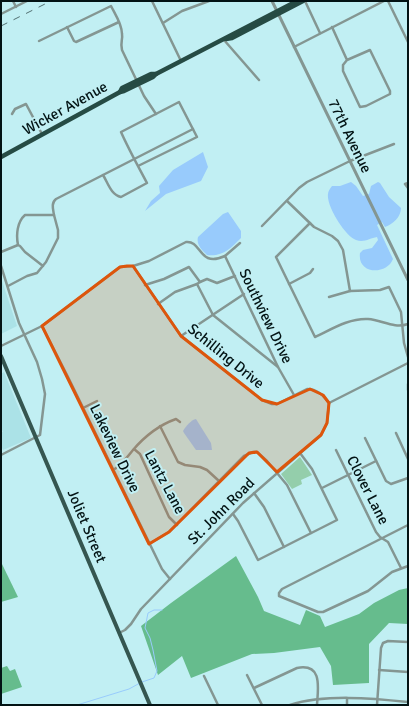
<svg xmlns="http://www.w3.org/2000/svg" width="409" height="706" font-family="Signika,sans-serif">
  <rect width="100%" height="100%" fill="#c1eff3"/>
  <g fill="#abe2e7">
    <polygon points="1,278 17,326 1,334"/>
    <polygon points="4,372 31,438 3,450 1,446 1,434 3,431 1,430 1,374"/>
  </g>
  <polygon fill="#94ceab" points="300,457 312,475 301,480 302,484 292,489 281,474"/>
  <g fill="#66bc8d">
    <polygon points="236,556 258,597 264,611 300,625 306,610 320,616 325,627 359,614 374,603 399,590 408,588 408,624 389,623 369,644 369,683 333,685 331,666 320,647 274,653 252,654 191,678 182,656 158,675 141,626 171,603"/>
    <polygon points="1,562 18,597 1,602"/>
    <polygon points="7,666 10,671 15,669 22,687 1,694 1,668"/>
  </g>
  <g fill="#98cbfc">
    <polygon points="203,152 208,167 201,181 166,194 145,211 151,201 160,193 159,186 173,170"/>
    <path d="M351,182L356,186L363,196L369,194L371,186L378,182L380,183L389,197L401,208C401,217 393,224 385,227L382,222L377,225L393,259C387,275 357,275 360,253L363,250L372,248L378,240L377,237C370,238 364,243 356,240C346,237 326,206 328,194C328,191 330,189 332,186H340Z"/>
    <path d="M228,212L241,231V238C231,248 223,257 207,255C202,250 196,245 198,237L223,214Z"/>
    <path d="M196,419L211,443L212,450H196L184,433L183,431C186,426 191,420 196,419Z"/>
  </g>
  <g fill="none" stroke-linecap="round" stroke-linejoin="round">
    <g stroke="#98cbfc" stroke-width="1">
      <polyline points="142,682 154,678 157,671 153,650 150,638 145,628 148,613 154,610 162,610"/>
      <polyline points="77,705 129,689 140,683"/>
    </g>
    <g stroke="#849692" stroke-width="2.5">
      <polyline points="13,1 16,7"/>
      <polyline points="152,1 181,61"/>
      <polyline points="305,1 320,33"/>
      <polyline points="388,1 408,42"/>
      <polyline points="1,14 27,1"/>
      <polyline points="163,23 182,11 209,1"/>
      <polyline points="67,27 74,41 76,42 119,22"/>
      <polyline points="332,27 347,60 343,65 343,71 360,107 366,106 390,94 390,91 370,50 347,60"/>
      <polyline points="224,40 259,80"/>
      <path d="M39,41L111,6C115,14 122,24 122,34C123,40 120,42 122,50L144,96L156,114"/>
      <polyline points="294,47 384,1"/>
      <polyline points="12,114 15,109 26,104 42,134"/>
      <path d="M103,175C108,183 111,195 121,197L147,183C138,166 129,150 121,132L179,102L197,137L138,166"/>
      <polyline points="408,183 405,184 408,188"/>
      <polyline points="287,201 314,227 332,236 338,241 343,250 350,291"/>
      <path d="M54,215C53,209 51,203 56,199L193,129"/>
      <path d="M310,223L276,257L315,337C332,329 349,318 368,319C382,320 394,329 408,324"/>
      <polyline points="262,226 299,188 307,182 350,161 394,144"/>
      <polyline points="1,252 18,245"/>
      <polyline points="225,256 240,243"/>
      <polyline points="1,266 19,323 37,362 42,379 45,394 40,435 1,455"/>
      <path d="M133,266L181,336L262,400L272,404H277L307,389C317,389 323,395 329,403"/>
      <polyline points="200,282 207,279 217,283 235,276"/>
      <polyline points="289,284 310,273 313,269"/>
      <polyline points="145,285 164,279 189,267 200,282 197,284 213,315 278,367"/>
      <path d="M8,286L27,276L37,273L46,262L58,238V230L54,215H25C17,222 16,235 18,245L20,246L25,252L43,266"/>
      <polyline points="329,297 350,291 380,290 389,287 401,312 404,343 408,357"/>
      <polyline points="158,304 175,292 197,284"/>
      <polyline points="42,326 68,377 162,569 170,579"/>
      <polyline points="181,336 244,294"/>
      <path d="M1,346L42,326L120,267L133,266L149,261L186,242C202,240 198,268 225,256L278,367L294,395"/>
      <polyline points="408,384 408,390"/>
      <polyline points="329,403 408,363"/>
      <polyline points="83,408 97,401"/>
      <polyline points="160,426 178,462 185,465 200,467 207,470 219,481"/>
      <polyline points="396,433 408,459"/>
      <polyline points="365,438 386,481 391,484 408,478"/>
      <polyline points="134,449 140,454 169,517 177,525"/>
      <polyline points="336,450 376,532 380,537 388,542 401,568"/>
      <path d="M113,470C122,465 127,457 133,450C145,436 159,425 176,419L180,422"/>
      <polyline points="322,488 376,461"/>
      <polyline points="254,493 264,507 284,547"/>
      <polyline points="233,514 238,521 258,560 337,520 312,469 300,453"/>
      <polyline points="408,525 282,589 279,593 279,596 318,612 323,612 368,591 392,572 408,566"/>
      <polyline points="149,544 169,532 244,456 253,452 257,452 267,461 287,485 311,533"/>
      <polyline points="119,633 125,630 131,624 141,609 243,503 321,435 327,423 329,403"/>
      <polyline points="379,670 408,672"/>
      <polyline points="247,675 262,705"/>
      <polyline points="204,676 218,705"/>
      <path d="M254,688L297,668C323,663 318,688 317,705"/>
      <path d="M290,705C324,694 372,698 408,702"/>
      <polyline points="347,705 347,699"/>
      <polyline points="377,705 381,648 383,643 388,641 408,642"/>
    </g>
    <polyline stroke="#849692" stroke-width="3" points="272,1 408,280"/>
    <polyline stroke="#355650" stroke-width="4" points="1,356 150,705"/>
    <g stroke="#264b44" stroke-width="4.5">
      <polyline points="226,39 232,38 303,1"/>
      <polyline points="120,92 122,88 151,74 156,74"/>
      <polyline points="1,157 120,92 124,91 153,77 156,74 297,1"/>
    </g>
    <polyline stroke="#537072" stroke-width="1" stroke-dasharray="7 7" stroke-linecap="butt" points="1,26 51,1"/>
  </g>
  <path fill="#dd560c" fill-opacity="0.2" stroke="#dd560c" stroke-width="3" stroke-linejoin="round" d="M127,266H133L181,336L262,400L277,404L310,389L323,395L329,403L327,423L321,435L277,472L257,452L249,453L169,532L149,544L42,326L120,267Z"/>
  <g text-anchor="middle" stroke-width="4" stroke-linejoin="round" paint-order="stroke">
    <g font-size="15" fill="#031314" stroke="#c1eff3">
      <text transform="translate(65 108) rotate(-29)" y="5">Wicker Avenue</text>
      <text transform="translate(350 136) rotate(64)" y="5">77th Avenue</text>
      <text transform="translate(266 316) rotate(64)" y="5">Southview Drive</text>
      <text transform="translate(226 356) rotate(39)" y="5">Schilling Drive</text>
      <text transform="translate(115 448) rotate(64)" y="5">Lakeview Drive</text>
      <text transform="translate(165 482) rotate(62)" y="5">Lantz Lane</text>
      <text transform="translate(368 490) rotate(63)" y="5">Clover Lane</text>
      <text transform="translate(221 511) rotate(-45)" y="5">St. John Road</text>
      <text transform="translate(87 526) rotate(67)" y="5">Joliet Street</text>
    </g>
  </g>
  <rect width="409" height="706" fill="none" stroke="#031314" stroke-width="4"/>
</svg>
